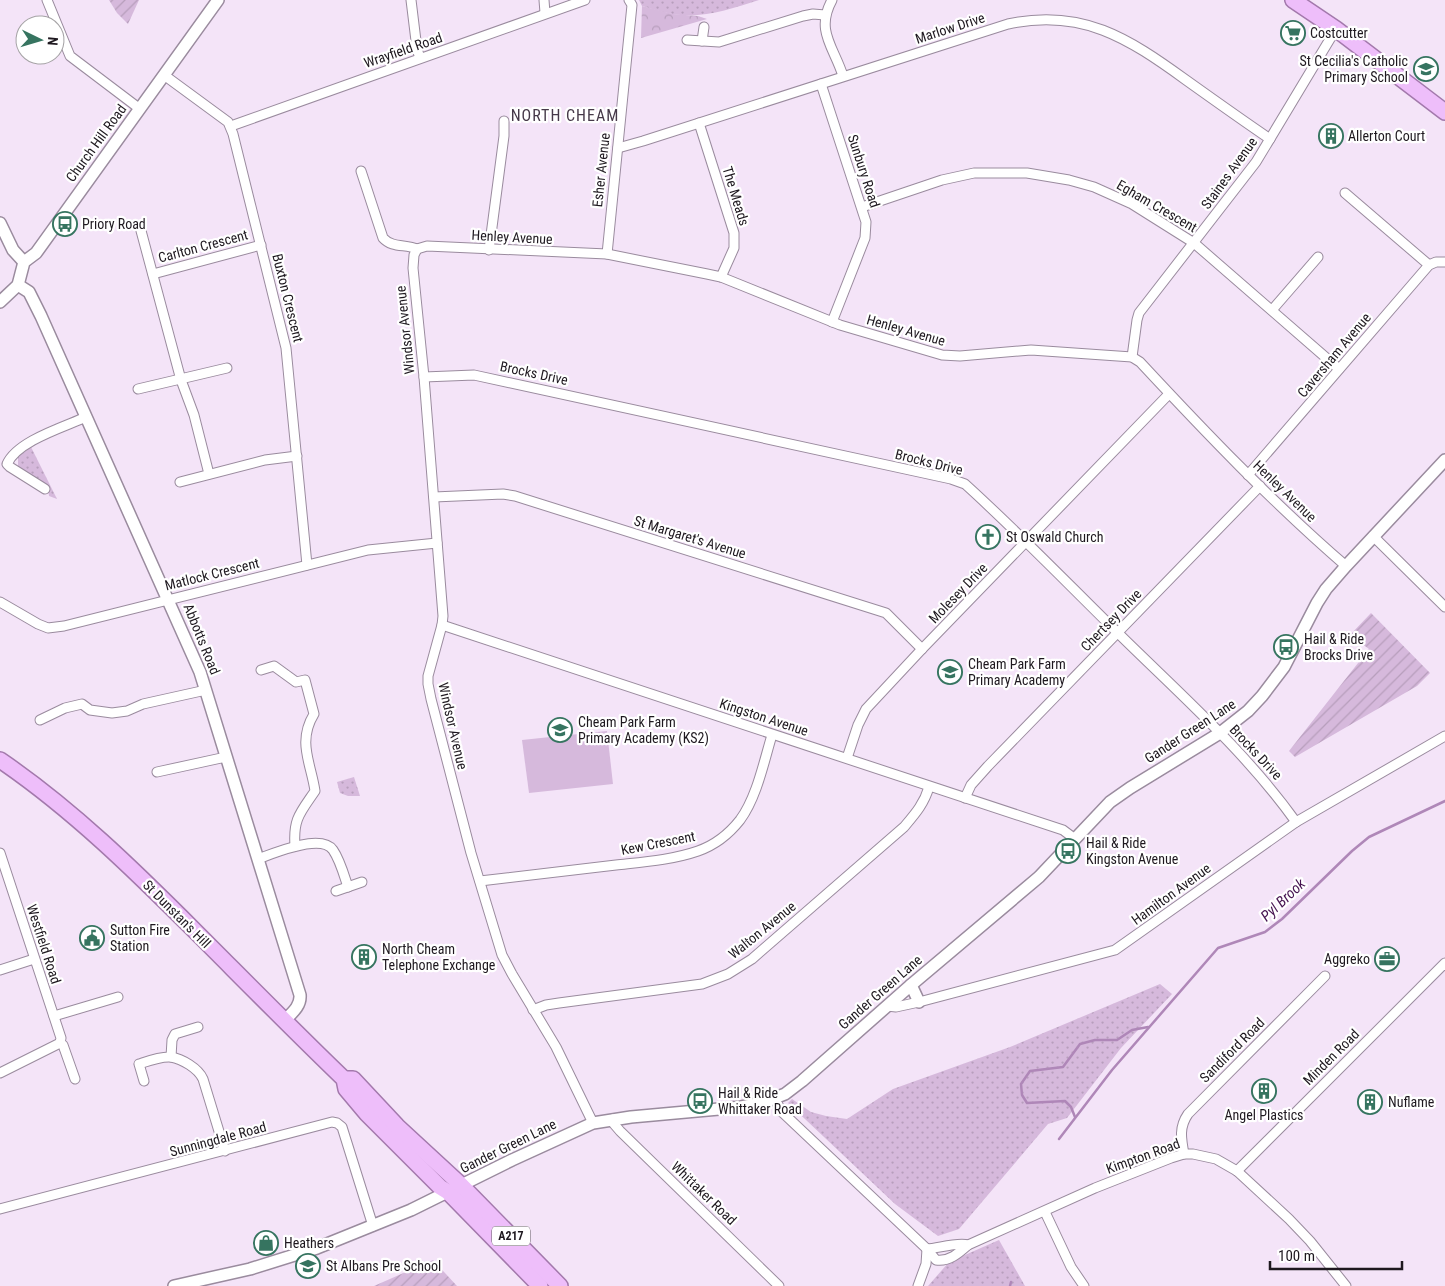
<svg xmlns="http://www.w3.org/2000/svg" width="1445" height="1286" font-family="'Roboto Condensed',sans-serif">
  <defs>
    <pattern id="grass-dots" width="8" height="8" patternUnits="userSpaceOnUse" patternTransform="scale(1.25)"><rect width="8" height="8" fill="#d6b9dc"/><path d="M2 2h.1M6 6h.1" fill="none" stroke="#b79ebc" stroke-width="1.8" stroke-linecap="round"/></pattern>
    <pattern id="forest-crowns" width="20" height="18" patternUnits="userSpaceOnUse" patternTransform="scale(1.25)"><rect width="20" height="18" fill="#d6b9dc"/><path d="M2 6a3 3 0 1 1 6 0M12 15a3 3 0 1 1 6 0" fill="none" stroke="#b79ebc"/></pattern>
    <pattern id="garden-furrows" width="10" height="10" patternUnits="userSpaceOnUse" patternTransform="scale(1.25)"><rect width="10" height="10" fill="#d6b9dc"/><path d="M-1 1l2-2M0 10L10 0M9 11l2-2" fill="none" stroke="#b79ebc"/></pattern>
  </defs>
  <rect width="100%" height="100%" fill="#f4e4f8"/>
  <g fill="url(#grass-dots)">
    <path d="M639,0H759C731,9 702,19 672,14C662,12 652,9 642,6Z"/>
    <polygon points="31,447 57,499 49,496 48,487 18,468 18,457"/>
    <polygon points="354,777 360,796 348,796 340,793 337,782"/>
    <polygon points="1160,984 1172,994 1121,1048 1067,1118 1048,1124 959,1229 938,1236 895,1204 788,1103 792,1099 811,1112 826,1116 847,1119 893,1089 1010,1047"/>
    <polygon points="999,1240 1025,1286 928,1286 949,1262"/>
  </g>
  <polygon fill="url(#forest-crowns)" points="642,6 673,14 698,16 707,19 641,38"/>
  <g fill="url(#garden-furrows)">
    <polygon points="109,0 139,0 128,24 117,13"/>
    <polygon points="1371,613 1430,673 1417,686 1295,757 1289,751 1369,649 1350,635"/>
    <polygon points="433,1260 457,1286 374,1286"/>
  </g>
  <polygon fill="#d6b9dc" points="607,731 613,784 529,793 522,740"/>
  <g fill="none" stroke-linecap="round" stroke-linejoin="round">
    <g stroke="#af87b8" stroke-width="2.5">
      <polyline points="1075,1117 1071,1107 1065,1101 1027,1103 1022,1095 1021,1084 1030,1071 1063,1067 1080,1044 1095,1040 1117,1040 1132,1030 1148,1027"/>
      <polyline points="1059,1139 1112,1070 1218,948 1265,932 1282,919 1352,851 1369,837 1445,801"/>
      <polyline points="1010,1286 1011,1282"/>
    </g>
    <defs>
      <g id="minor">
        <polyline points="47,0 70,56 140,109"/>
        <polyline points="411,0 417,49 420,58"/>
        <polyline points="544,0 545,13"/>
        <path d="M832,0C815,31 834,47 843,76"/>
        <polyline points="687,40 719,42 803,16 813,14 825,15"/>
        <polyline points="702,41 704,27"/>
        <polyline points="164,75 228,122 233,134 286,348 307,565"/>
        <polyline points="821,84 866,222 865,238 832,322"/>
        <polyline points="699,123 734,233 734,248 721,277"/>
        <polyline points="231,126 585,0"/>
        <path d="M618,148L643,141L1008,24C1082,8 1128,38 1186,80C1214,100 1242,120 1270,139"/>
        <path d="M361,171L383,238C392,248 406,244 417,249"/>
        <polyline points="1345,193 1429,265"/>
        <polyline points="862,207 942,180 974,173 1027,173 1069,180 1094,187 1132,204 1194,243 1339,369"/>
        <polyline points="140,227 181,380 194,415 209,474"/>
        <path d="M417,249L427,246L607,254L707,274L721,277L840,325L942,355L960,356L1031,350L1132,357L1140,362C1206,433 1273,503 1346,566"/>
        <polyline points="417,249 414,255 413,268 424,377 443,616 442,625 428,676 428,684 431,699 471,853 502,955 512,974 556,1047 593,1123"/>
        <polyline points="489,250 504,136 504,121"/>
        <polyline points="607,254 632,5 629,0"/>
        <polyline points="153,274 261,245"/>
        <polyline points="1272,310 1318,257"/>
        <polyline points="1132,357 1137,320 1139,313 1256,162 1336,29"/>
        <path d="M424,377L474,375L951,479L965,484C1018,532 1068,584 1120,635C1181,695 1246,752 1296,822"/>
        <polyline points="138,389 227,368"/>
        <polyline points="1248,475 1429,265 1436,262 1445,262"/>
        <polyline points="180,482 265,460 297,456"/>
        <path d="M45,489L10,467L7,464C17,441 64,427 86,417"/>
        <polyline points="434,497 503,494 515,496 886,613 922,649"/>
        <polyline points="1373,536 1445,607"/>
        <polyline points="0,602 38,624 48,628 64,626 368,550 437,543"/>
        <polyline points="442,625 1063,830 1075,839"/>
        <path d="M261,670L274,666L296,682L305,680L314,714C297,742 311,763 315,791C300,813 293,819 295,846"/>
        <polyline points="40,720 65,708 82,704 90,710 112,713 127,711 143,704 206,690"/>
        <polyline points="847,758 858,725 866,709 922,649 1169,394"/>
        <polyline points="157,772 226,757"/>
        <polyline points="965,798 971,785 988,766 1260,486"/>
        <polyline points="0,853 61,1038 60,1043 63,1045 75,1079"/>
        <path d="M258,859C274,853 321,833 333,850C340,860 344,875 348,887"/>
        <path d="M480,881C525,876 570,870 616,865C643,862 672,860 698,851C715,845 729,834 740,820C757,797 764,761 772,735"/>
        <polyline points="336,891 362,882"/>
        <polyline points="0,970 34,959"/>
        <polyline points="887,1006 896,1007 919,1002 1115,950 1296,822 1445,736"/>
        <path d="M533,1010L546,1005L559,1003L702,984L728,974L752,959L904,827C915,814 924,804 929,787"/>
        <polyline points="54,1016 118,997"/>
        <polyline points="171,1057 172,1040 175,1034 198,1027"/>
        <polyline points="0,1073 60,1043"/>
        <path d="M144,1081L139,1064C148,1061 161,1056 171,1057C182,1059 198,1068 203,1079L225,1151"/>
        <path d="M774,1098L782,1112L927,1249L936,1260C949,1262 959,1253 968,1245L1095,1188L1171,1158L1184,1154H1193L1216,1159L1237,1171L1289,1219L1310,1241L1346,1286"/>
        <polyline points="613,1119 614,1124 620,1131 779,1286"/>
        <path d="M1184,1154C1181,1138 1179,1127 1188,1114L1325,976"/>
        <polyline points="1237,1171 1445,963"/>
        <polyline points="0,1209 332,1122 337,1123 342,1127 373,1226"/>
        <polyline points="1045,1212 1071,1267 1084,1286"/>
        <path d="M927,1249C939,1248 958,1242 968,1245"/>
        <polyline points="918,1286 926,1264 927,1249"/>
      </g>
      <g id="tertiary">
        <polyline points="0,223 13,250 24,262"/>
        <path d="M18,285L29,292L41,316L200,672L300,995C301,1006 292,1013 284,1021"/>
        <polyline points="0,302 18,285 24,262 36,253 218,0"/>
        <polyline points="911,985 919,1002"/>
        <polyline points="174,1286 250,1269 317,1248 411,1210 512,1160 593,1123 631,1117 741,1107 762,1103 785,1094 802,1081 911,985 1039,877 1110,802 1130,788 1220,733 1248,711 1262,696 1284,667 1317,603 1326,589 1346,566 1445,460"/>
      </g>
      <g id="trunk">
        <polyline points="1293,0 1336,29 1445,112"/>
        <path d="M0,760C72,809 135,871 196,932C245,981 294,1031 344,1079L346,1089L367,1114L440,1187L448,1192L540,1286"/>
        <polyline points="344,1079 353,1079 397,1126 461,1185 560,1286"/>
      </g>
    </defs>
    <use href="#minor" stroke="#9a8b9e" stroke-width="11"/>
    <use href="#tertiary" stroke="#9a8b9e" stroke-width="14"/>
    <use href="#trunk" stroke="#a379ac" stroke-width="18"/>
    <use href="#minor" stroke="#fff" stroke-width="9"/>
    <use href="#tertiary" stroke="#fff" stroke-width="11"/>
    <use href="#trunk" stroke="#eebefa" stroke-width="15"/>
  </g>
  <defs>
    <symbol id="supermarket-ring" viewBox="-11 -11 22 22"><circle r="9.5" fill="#fff" stroke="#367460" stroke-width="1.5"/><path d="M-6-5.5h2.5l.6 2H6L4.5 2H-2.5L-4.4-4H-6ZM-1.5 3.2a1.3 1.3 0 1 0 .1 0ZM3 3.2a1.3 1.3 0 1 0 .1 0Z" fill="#367460"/></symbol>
    <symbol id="school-ring" viewBox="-11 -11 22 22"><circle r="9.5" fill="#fff" stroke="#367460" stroke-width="1.5"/><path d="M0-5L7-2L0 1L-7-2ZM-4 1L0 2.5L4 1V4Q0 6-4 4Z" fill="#367460"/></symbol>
    <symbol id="building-ring" viewBox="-11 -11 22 22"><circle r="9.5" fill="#fff" stroke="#367460" stroke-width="1.5"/><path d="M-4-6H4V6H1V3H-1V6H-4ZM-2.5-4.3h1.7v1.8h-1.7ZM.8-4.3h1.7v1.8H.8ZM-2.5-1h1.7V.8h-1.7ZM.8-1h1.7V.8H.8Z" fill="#367460"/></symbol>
    <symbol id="bus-ring" viewBox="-11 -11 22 22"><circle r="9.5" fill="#fff" stroke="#367460" stroke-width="1.5"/><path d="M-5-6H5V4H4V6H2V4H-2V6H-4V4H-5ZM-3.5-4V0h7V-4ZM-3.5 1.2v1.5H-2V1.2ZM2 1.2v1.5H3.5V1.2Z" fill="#367460"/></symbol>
    <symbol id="church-ring" viewBox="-11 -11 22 22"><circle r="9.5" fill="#fff" stroke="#367460" stroke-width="1.5"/><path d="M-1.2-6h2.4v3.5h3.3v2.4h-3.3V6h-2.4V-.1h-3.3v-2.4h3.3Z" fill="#367460"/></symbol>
    <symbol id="civic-ring" viewBox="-11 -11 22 22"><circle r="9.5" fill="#fff" stroke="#367460" stroke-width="1.5"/><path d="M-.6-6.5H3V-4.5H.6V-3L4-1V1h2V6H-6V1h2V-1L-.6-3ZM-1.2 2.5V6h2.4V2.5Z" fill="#367460"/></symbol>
    <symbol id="office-ring" viewBox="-11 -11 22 22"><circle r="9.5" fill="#fff" stroke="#367460" stroke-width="1.5"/><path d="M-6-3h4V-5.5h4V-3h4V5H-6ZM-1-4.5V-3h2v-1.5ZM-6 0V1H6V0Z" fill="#367460"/></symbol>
    <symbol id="shop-ring" viewBox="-11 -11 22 22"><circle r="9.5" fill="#fff" stroke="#367460" stroke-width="1.5"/><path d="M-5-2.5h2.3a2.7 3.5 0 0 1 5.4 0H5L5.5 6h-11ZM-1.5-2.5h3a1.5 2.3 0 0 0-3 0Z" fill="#367460"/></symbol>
  </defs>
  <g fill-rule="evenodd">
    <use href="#supermarket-ring" x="1279" y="19" width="28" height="28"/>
    <use href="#school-ring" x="1412" y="55" width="28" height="28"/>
    <use href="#building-ring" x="1317" y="122" width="28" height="28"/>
    <use href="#bus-ring" x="51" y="210" width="28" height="28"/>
    <use href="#church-ring" x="974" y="523" width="28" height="28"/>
    <use href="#bus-ring" x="1272" y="633" width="28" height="28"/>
    <use href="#school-ring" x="936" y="658" width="28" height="28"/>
    <use href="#school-ring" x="546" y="716" width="28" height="28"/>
    <use href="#bus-ring" x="1054" y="837" width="28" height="28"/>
    <use href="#civic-ring" x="78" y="924" width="28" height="28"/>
    <use href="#building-ring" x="350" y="943" width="28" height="28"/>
    <use href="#office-ring" x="1373" y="945" width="28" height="28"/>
    <use href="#building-ring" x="1250" y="1077" width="28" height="28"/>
    <use href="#bus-ring" x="686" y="1087" width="28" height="28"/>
    <use href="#building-ring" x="1356" y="1088" width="28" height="28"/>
    <use href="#shop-ring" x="252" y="1229" width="28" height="28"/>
    <use href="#school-ring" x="294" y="1252" width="28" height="28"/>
  </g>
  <g text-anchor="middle" stroke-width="4.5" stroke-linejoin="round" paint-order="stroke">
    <rect fill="#fff" stroke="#625d62" stroke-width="1" x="492" y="1226.5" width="38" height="19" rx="4"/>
    <g font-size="12" font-weight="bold" fill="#1e181f">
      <text x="511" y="1240">A217</text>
    </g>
    <g font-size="14" fill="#1e181f" stroke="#fff">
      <text transform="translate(950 28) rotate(-18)" y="5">Marlow Drive</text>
      <text transform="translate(403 50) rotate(-19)" y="5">Wrayfield Road</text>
      <text transform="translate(96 143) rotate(-54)" y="5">Church Hill Road</text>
      <text transform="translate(601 170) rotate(-84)" y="5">Esher Avenue</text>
      <text transform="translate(864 171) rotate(72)" y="5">Sunbury Road</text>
      <text transform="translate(1229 173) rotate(-54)" y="5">Staines Avenue</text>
      <text transform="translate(736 196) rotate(73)" y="5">The Meads</text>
      <text transform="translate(1157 206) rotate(30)" y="5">Egham Crescent</text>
      <text transform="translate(512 237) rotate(3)" y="5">Henley Avenue</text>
      <text transform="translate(203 246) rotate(-15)" y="5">Carlton Crescent</text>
      <text transform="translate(288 298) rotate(76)" y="5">Buxton Crescent</text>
      <text transform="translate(405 330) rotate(-96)" y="5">Windsor Avenue</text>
      <text transform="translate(906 330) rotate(16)" y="5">Henley Avenue</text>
      <text transform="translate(1334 355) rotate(-50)" y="5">Caversham Avenue</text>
      <text transform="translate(534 373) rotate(12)" y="5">Brocks Drive</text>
      <text transform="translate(929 462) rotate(14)" y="5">Brocks Drive</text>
      <text transform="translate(1285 491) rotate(44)" y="5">Henley Avenue</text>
      <text transform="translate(690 537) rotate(17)" y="5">St Margaret's Avenue</text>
      <text transform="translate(212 574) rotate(-14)" y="5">Matlock Crescent</text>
      <text transform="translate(958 593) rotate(-46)" y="5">Molesey Drive</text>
      <text transform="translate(1111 620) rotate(-46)" y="5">Chertsey Drive</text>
      <text transform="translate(202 639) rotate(68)" y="5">Abbotts Road</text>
      <text transform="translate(764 717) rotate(18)" y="5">Kingston Avenue</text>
      <text transform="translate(453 726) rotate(77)" y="5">Windsor Avenue</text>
      <text transform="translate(1190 731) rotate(-33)" y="5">Gander Green Lane</text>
      <text transform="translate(1256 752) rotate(47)" y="5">Brocks Drive</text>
      <text transform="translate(658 843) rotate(-11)" y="5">Kew Crescent</text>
      <text transform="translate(1171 894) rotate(-36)" y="5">Hamilton Avenue</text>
      <text transform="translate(177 914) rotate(45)" y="5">St Dunstan's Hill</text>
      <text transform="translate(762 930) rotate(-39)" y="5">Walton Avenue</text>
      <text transform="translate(44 944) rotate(72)" y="5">Westfield Road</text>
      <text transform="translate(880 992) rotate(-41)" y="5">Gander Green Lane</text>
      <text transform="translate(1232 1050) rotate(-45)" y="5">Sandiford Road</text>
      <text transform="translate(1331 1057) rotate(-45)" y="5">Minden Road</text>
      <text transform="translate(218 1139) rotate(-15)" y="5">Sunningdale Road</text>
      <text transform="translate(508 1146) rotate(-26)" y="5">Gander Green Lane</text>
      <text transform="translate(1143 1156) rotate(-20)" y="5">Kimpton Road</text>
      <text transform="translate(704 1193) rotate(44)" y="5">Whittaker Road</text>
    </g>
    <g font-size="14" fill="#1e181f" stroke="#fff" text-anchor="start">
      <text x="1310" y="38">Costcutter</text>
      <text x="1408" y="66" text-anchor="end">St Cecilia's Catholic<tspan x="1408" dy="16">Primary School</tspan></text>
      <text x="1348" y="141">Allerton Court</text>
      <text x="82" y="229">Priory Road</text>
      <text x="1006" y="542">St Oswald Church</text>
      <text x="1304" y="644">Hail &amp; Ride<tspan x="1304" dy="16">Brocks Drive</tspan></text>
      <text x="968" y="669">Cheam Park Farm<tspan x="968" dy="16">Primary Academy</tspan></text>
      <text x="578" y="727">Cheam Park Farm<tspan x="578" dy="16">Primary Academy (KS2)</tspan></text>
      <text x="1086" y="848">Hail &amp; Ride<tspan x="1086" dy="16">Kingston Avenue</tspan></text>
      <text x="110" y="935">Sutton Fire<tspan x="110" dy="16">Station</tspan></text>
      <text x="382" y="954">North Cheam<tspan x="382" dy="16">Telephone Exchange</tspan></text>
      <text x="1370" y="964" text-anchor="end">Aggreko</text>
      <text x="718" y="1098">Hail &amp; Ride<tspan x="718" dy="16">Whittaker Road</tspan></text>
      <text x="1388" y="1107">Nuflame</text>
      <text x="1264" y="1120" text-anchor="middle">Angel Plastics</text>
      <text x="284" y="1248">Heathers</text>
      <text x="326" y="1271">St Albans Pre School</text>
    </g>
    <g font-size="15" font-style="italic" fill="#461451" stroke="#fff">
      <text transform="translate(1283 900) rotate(-43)" y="5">Pyl Brook</text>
    </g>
    <g font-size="16" letter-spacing="1" fill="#463949" stroke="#fff">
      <text x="565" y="121">NORTH CHEAM</text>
    </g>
  </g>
  <g transform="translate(40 40) rotate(95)"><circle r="24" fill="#ffffff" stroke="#a5a3a5"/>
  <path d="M0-4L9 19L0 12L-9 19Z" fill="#367460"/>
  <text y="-8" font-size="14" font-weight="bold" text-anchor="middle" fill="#1e181f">N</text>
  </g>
  <path d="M1270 1261v8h132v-8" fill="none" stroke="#1e181f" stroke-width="2.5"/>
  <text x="1278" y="1261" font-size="15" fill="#1e181f" stroke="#ffffff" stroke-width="4" paint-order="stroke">100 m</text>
</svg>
